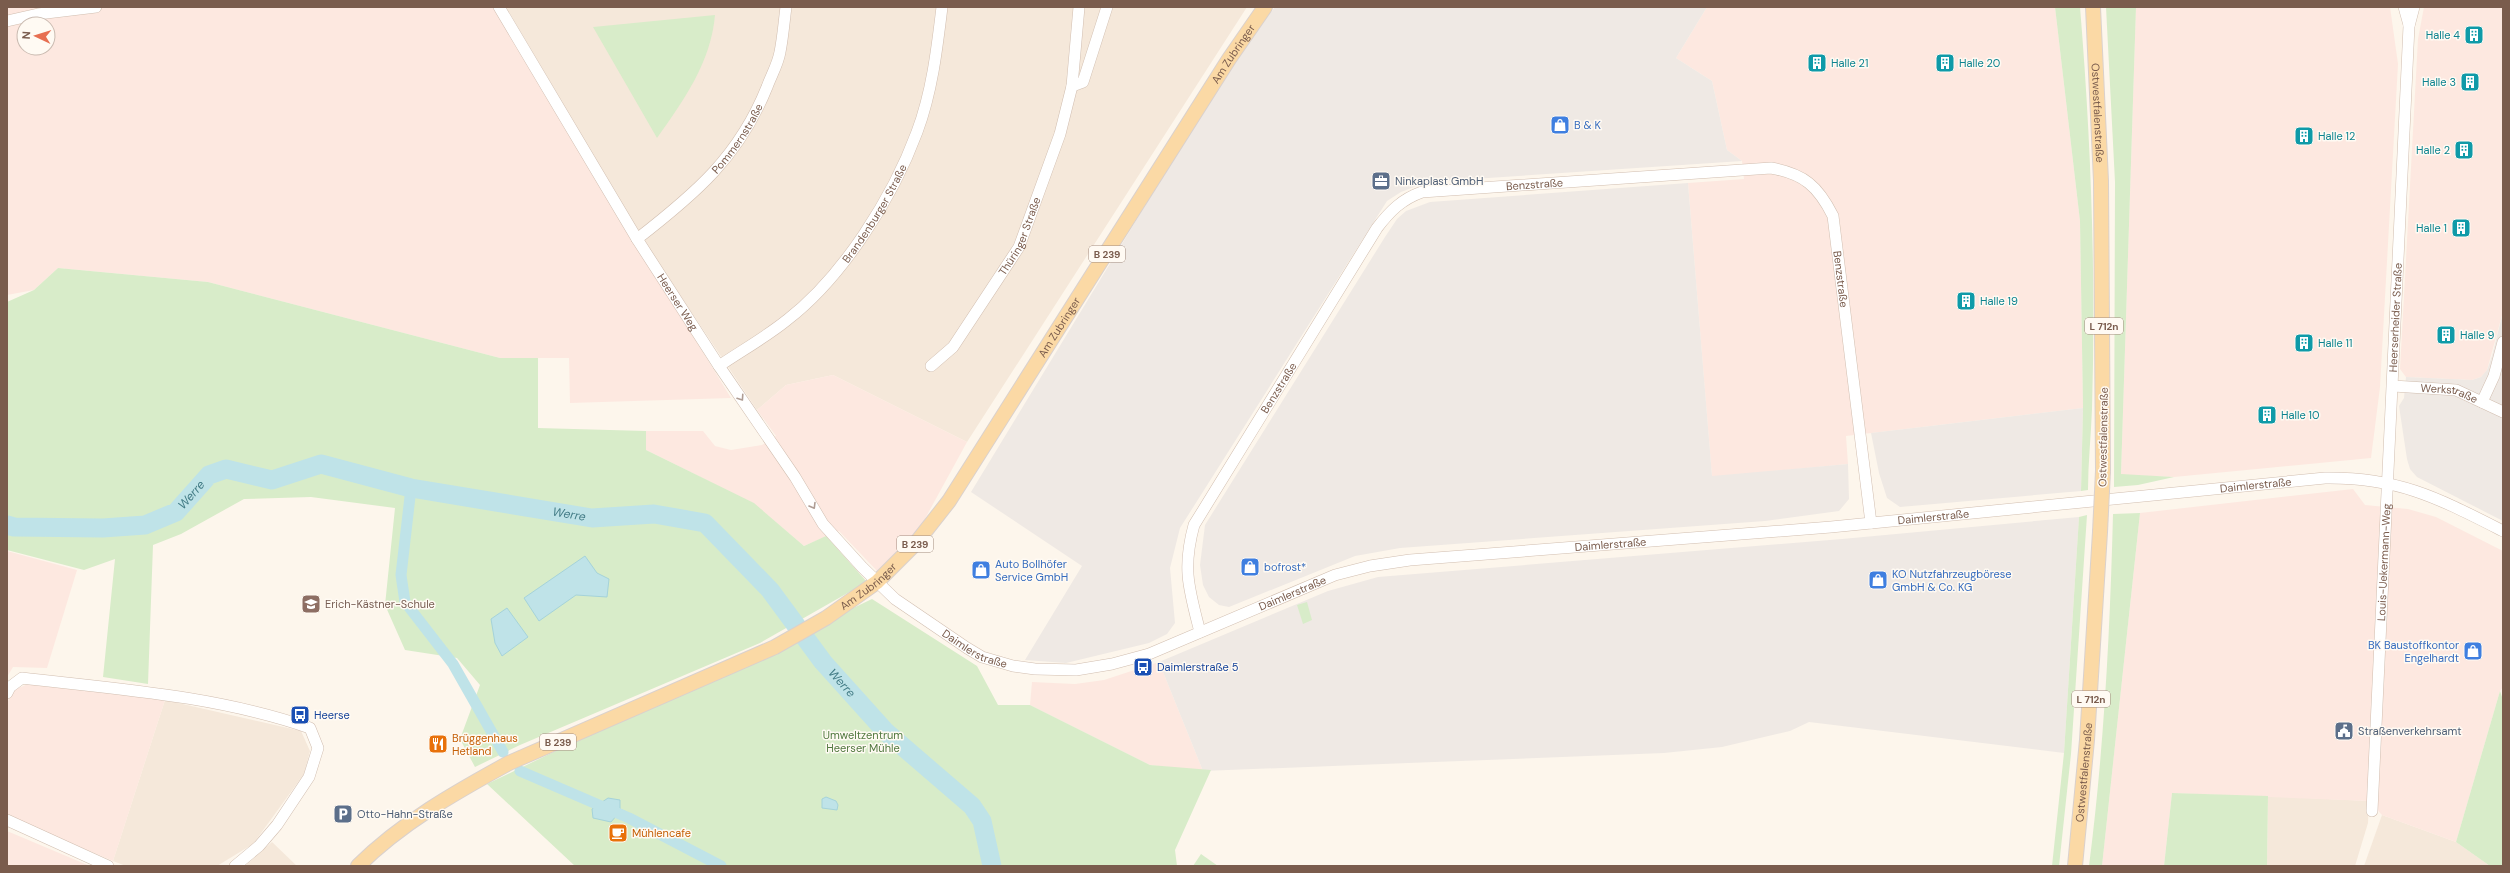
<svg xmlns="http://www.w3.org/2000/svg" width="2510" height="873" font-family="'DM Sans',sans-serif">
  <rect width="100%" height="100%" fill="#fdf6ec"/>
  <g fill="#f5e8da">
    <polygon points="506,7 1247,7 967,442 833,375 786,385 757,410 645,243"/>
    <polygon points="165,700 301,731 310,751 304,774 253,844 217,866 126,866 113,861"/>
    <polygon points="2268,796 2369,801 2368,823 2355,866 2267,866"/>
    <polygon points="2382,815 2456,842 2490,866 2364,866"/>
    <polygon points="272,842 297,866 245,866"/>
  </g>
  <g fill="#fde8e0" fill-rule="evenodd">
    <path d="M7,7H494L535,77L731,398L570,403L569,358H500L208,282L58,268L34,290L7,295ZM24,24H48V48H24Z"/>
    <polygon points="1707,7 2055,7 2080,221 2083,408 1846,436 1848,464 1712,477 1688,183 1744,179 1742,161 1727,150 1712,81 1676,58"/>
    <polygon points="2136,7 2390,7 2398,64 2380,387 2371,458 2174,477 2121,475"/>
    <polygon points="2424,7 2503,7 2503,312 2487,370 2481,377 2472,380 2406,377 2400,369 2418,39"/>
    <polygon points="833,375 967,442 921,526 878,572 839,531 804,546 753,503 646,450 646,431 703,431 715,446 731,450 762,445 776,436 757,410 786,385"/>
    <polygon points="2353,489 2365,505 2408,509 2436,517 2503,551 2503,687 2500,691 2456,842 2382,815 2369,801 2172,793 2164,866 2102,866 2140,513"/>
    <polygon points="7,551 77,570 47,668 13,667 7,677"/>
    <polygon points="1159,662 1203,771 1150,765 1030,705 1032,682 1075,684 1104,680"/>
    <polygon points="28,684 165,700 113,861 7,816 7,703 14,690"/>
    <polygon points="7,831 90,866 7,866"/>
  </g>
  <g fill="#efe9e4">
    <polygon points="1275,7 1707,7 1676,58 1712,81 1727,150 1742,161 1427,182 1401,192 1387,201 1180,528 1170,568 1175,623 1167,634 1149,643 1066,663 1025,660 1082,566 971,492 1235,58"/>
    <polygon points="1688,183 1712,476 1848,464 1849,499 1839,511 1765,521 1400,548 1355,556 1229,607 1219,605 1209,597 1203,585 1200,565 1205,525 1385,237 1397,219 1406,211 1430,202"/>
    <polygon points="2503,312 2503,521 2417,477 2410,469 2407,459 2399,406 2404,398 2406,377 2472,380 2481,377 2487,370 2492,356"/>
    <polygon points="2083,408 2081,491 1900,507 1887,498 1879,473 1871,433"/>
    <polygon points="2079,517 2064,753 1809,722 1790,731 1722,747 1664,753 1203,771 1159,662 1328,591 1378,577 1842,539"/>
  </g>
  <g fill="#d8ecc9">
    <path d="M2055,7H2080C2091,140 2096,275 2092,409C2091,436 2088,463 2088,490L2081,491L2083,408L2080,221Z"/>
    <polygon points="2106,7 2136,7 2121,474 2174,477 2138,485 2114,487 2115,182"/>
    <path d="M715,15C711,62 684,100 657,138L593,27Z"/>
    <polygon points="58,268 208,282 500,358 538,358 538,428 646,431 646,450 754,503 804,546 826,536 867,582 760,643 520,745 475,767 460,739 480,685 457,658 405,650 385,605 395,508 311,497 244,499 181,534 153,545 148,684 103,677 115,559 84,570 7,550 7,302 34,290"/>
    <path d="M2140,513L2102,866H2089C2104,749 2110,632 2113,514Z"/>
    <polygon points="2087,515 2071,754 2059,866 2052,866 2064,753 2079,517"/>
    <polygon points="872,599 977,666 998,705 1030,705 1150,765 1211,770 1175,850 1177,866 575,866 487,784"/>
    <polygon points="1307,602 1312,620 1303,624 1297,605"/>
    <polygon points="2500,691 2503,700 2503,866 2490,866 2456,842"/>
    <polygon points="2172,793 2268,796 2267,866 2164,866"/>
    <polygon points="1201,854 1218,866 1193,866"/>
  </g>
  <g fill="#bfe3e8" stroke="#a5d3da">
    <polygon points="585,556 597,573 609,579 607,597 576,595 539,621 524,598"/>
    <polygon points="507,608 528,637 502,656 495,643 491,619"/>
    <polygon points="826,797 836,801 838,805 837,810 822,808 822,799"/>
    <polygon points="608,798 620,800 620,809 634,816 631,822 617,815 611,822 593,818 592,809"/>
  </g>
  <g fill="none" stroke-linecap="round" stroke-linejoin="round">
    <g stroke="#bfe3e8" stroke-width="11">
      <polyline points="411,488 401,575 405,602 453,664 503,752"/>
      <polyline points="520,771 629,818 721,866"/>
    </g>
    <path stroke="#bfe3e8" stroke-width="19" id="s1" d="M7,525L14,527L103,528L145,525L176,512L209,475L226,469L272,480L321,464L411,488L592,518L654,514L705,523L770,590L823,662L886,732L972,806L982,821L992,866"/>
    <defs>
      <g id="minor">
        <path id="s2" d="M499,7L637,239L719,366L795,477L823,524L862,567L895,599L967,648L982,657L1013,666L1035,669L1076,670L1112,664L1149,654L1335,575L1370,566L1410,560L1831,527L2325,478C2399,477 2438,498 2503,531"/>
        <polyline points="2404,7 2409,25"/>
        <polyline points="7,21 38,14 96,7"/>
        <polyline points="1072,86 1083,82 1107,7"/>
        <path id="s3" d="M637,239C695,194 739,157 767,87C771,76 778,64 780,52C783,37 784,22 786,7"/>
        <path id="s4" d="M719,366C741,351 766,337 787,320C843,277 893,197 917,132C932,92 937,49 942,7"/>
        <path id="s5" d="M931,366L953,347L1019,247L1060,134L1072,86L1079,7"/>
        <path id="s6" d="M2393,386L2456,390L2503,412"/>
        <polyline points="2482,402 2494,376 2503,342"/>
        <path id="s7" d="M1200,632C1189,589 1182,569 1194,525L1377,228C1390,211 1402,199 1422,192L1771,168C1804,174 1818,186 1833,216L1871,523"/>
        <path d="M7,693L10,687L22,678C118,689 218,696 310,728L318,748L309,777L277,825L259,846L235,866"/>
        <path id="s8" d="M2372,811L2409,26L2414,7"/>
        <polyline points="7,820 108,866"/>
      </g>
      <g id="major">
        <path id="s9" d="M2093,7L2101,181L2103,471"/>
        <path id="s10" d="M358,866C401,823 456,792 509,763L775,647L826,618L877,582L916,543L949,501L1229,59L1265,7"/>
        <path id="s11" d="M2075,866L2087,740L2100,532"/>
      </g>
    </defs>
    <use href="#minor" stroke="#d1beb0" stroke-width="12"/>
    <use href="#major" stroke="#dad1cd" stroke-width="16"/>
    <use href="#minor" stroke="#fff" stroke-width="11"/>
    <use href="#major" stroke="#fbd9a5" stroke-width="14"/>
    <defs>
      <polyline id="major-bridge" points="2100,532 2103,471"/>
    </defs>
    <use href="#major-bridge" stroke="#dad1cd" stroke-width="16" stroke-linecap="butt"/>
    <use href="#major-bridge" stroke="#fbd9a5" stroke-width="14"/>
  </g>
  <defs><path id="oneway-chevron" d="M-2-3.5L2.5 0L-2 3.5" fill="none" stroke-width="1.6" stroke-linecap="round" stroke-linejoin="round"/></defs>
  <g stroke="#af9d94">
    <use href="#oneway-chevron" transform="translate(741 398) rotate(56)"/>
    <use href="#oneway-chevron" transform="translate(813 506) rotate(59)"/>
  </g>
  <defs>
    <symbol id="building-square" viewBox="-11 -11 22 22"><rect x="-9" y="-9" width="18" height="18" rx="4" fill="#0f9aa8" stroke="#fffaf3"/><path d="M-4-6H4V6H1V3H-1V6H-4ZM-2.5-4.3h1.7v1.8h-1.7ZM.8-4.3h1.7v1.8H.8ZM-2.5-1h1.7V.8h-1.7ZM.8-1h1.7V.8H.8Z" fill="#fff"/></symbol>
    <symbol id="shop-square" viewBox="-11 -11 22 22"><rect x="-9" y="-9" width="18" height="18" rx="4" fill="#3f7fe0" stroke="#fffaf3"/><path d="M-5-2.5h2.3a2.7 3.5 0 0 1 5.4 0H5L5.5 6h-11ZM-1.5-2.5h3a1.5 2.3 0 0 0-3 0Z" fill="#fff"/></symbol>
    <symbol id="office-square" viewBox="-11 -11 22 22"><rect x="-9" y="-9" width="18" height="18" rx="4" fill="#5c6f8a" stroke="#fffaf3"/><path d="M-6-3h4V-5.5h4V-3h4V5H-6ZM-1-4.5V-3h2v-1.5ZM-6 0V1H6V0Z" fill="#fff"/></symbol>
    <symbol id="school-square" viewBox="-11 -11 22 22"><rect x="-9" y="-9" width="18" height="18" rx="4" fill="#8d6e63" stroke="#fffaf3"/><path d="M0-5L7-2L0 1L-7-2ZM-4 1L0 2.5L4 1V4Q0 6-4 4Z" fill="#fff"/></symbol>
    <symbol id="bus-square" viewBox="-11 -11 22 22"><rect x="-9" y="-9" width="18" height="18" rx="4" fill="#1a4fb4" stroke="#fffaf3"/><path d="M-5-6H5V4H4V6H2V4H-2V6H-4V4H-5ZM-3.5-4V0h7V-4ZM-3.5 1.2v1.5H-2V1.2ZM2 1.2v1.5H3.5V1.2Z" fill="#fff"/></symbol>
    <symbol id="civic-square" viewBox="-11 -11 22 22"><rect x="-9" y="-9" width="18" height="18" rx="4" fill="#5c6f8a" stroke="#fffaf3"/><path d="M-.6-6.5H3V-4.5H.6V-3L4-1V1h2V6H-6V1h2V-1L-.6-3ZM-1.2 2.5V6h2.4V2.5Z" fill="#fff"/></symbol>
    <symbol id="restaurant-square" viewBox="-11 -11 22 22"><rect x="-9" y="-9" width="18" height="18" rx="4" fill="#e8710a" stroke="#fffaf3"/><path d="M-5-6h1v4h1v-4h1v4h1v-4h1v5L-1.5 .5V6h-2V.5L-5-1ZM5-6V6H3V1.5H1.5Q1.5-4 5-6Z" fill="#fff"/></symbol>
    <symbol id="parking-square" viewBox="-11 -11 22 22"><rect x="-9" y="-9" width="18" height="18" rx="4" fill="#5c6f8a" stroke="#fffaf3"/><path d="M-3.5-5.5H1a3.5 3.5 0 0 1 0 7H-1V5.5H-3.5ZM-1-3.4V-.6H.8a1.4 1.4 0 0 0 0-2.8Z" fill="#fff"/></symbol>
    <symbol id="cafe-square" viewBox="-11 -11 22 22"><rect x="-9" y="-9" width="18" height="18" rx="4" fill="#e8710a" stroke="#fffaf3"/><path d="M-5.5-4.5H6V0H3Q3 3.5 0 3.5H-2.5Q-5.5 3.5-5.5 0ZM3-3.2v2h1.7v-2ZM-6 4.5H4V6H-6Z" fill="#fff"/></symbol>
  </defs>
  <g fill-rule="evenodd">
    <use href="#building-square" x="2463" y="24" width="22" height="22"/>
    <use href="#building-square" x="1806" y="52" width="22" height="22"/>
    <use href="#building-square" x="1934" y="52" width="22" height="22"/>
    <use href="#building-square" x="2459" y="71" width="22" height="22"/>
    <use href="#shop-square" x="1549" y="114" width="22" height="22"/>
    <use href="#building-square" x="2293" y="125" width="22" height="22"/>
    <use href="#building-square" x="2453" y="139" width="22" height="22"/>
    <use href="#office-square" x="1370" y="170" width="22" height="22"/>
    <use href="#building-square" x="2450" y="217" width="22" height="22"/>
    <use href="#building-square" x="1955" y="290" width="22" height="22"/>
    <use href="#building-square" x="2435" y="324" width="22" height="22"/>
    <use href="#building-square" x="2293" y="332" width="22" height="22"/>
    <use href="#building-square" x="2256" y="404" width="22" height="22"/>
    <use href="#shop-square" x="1239" y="556" width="22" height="22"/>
    <use href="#shop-square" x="970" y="559" width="22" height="22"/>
    <use href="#shop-square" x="1867" y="569" width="22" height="22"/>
    <use href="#school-square" x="300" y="593" width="22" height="22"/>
    <use href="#shop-square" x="2462" y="640" width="22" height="22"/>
    <use href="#bus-square" x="1132" y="656" width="22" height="22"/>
    <use href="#bus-square" x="289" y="704" width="22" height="22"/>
    <use href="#civic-square" x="2333" y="720" width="22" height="22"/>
    <use href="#restaurant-square" x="427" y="733" width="22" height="22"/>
    <use href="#parking-square" x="332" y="803" width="22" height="22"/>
    <use href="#cafe-square" x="607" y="822" width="22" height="22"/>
  </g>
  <g text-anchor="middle" stroke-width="3" stroke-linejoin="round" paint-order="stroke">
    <g fill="#fffaf3" stroke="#a28b7f" stroke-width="1">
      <rect x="1089" y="246" width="36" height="16" rx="3"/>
      <rect x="2085" y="318" width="38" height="16" rx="3"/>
      <rect x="897" y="536" width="36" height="16" rx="3"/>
      <rect x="2072" y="691" width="38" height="16" rx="3"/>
      <rect x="540" y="734" width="36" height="16" rx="3"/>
    </g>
    <g font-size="10" font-weight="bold" fill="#7a5c4d">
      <text x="1107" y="258">B 239</text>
      <text x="2104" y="330">L 712n</text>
      <text x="915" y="548">B 239</text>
      <text x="2091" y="703">L 712n</text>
      <text x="558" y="746">B 239</text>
    </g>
    <g font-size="11" fill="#0d838f" stroke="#fffaf3" text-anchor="start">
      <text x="2460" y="39" text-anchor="end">Halle 4</text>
      <text x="1831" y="67">Halle 21</text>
      <text x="1959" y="67">Halle 20</text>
      <text x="2456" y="86" text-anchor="end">Halle 3</text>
      <text x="2318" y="140">Halle 12</text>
      <text x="2450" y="154" text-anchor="end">Halle 2</text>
      <text x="2447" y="232" text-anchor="end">Halle 1</text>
      <text x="1980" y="305">Halle 19</text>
      <text x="2460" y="339">Halle 9</text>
      <text x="2318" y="347">Halle 11</text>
      <text x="2281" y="419">Halle 10</text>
    </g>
    <g font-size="11" fill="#7a5c4d" stroke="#fffaf3">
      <text dy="4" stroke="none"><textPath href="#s10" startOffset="1233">Am Zubringer</textPath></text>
      <text dy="4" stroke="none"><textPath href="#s9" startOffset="106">Ostwestfalenstraße</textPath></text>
      <text dy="4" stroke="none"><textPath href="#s3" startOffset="143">Pommernstraße</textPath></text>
      <text dy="4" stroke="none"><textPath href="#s7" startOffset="629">Benzstraße</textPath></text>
      <text dy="4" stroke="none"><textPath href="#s4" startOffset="221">Brandenburger Straße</textPath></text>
      <text dy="4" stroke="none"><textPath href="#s5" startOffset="159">Thüringer Straße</textPath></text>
      <text dy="4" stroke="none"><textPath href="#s7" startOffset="1012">Benzstraße</textPath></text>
      <text dy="4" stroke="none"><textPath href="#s2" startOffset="345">Heerser Weg</textPath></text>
      <text dy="4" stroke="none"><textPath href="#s8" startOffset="494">Heerserheider Straße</textPath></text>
      <text dy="4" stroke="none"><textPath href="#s10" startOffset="909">Am Zubringer</textPath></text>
      <text dy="4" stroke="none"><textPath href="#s7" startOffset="270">Benzstraße</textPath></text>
      <text dy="4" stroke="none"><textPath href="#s6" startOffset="57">Werkstraße</textPath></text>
      <text transform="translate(2103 437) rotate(-89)" y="4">Ostwestfalenstraße</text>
      <text dy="4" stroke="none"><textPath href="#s2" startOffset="2117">Daimlerstraße</textPath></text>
      <text dy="4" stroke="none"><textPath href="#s2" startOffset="1793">Daimlerstraße</textPath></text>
      <text dy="4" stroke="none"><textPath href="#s2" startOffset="1469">Daimlerstraße</textPath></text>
      <text dy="4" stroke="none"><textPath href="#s8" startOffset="249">Louis-Uekermann-Weg</textPath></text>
      <text dy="4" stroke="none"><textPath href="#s10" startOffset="585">Am Zubringer</textPath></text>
      <text dy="4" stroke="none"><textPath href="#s2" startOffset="1145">Daimlerstraße</textPath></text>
      <text dy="4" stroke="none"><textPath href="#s2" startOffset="809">Daimlerstraße</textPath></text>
      <text dy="4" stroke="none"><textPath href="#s11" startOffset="94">Ostwestfalenstraße</textPath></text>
    </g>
    <g font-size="11" fill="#366cbe" stroke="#fffaf3" text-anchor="start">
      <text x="1574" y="129">B &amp; K</text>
      <text x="995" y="568">Auto Bollhöfer<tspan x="995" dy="13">Service GmbH</tspan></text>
      <text x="1264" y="571">bofrost*</text>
      <text x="1892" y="578">KO Nutzfahrzeugbörese<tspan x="1892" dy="13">GmbH &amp; Co. KG</tspan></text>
      <text x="2459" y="649" text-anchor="end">BK Baustoffkontor<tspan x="2459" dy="13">Engelhardt</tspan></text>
    </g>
    <g font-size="11" fill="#4e5e75" stroke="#fffaf3" text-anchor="start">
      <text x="1395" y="185">Ninkaplast GmbH</text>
      <text x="2358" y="735">Straßenverkehrsamt</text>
      <text x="357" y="818">Otto-Hahn-Straße</text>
    </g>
    <g font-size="11" fill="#785e54" stroke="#fffaf3" text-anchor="start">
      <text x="325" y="608">Erich-Kästner-Schule</text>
    </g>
    <g font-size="11" fill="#164399" stroke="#fffaf3" text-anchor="start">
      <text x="1157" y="671">Daimlerstraße 5</text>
      <text x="314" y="719">Heerse</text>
    </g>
    <g font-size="11" fill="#537a41" stroke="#fffaf3">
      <text x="863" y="739">Umweltzentrum<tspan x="863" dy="13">Heerser Mühle</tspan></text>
    </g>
    <g font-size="11" fill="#c56008" stroke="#fffaf3" text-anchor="start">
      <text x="452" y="742">Brüggenhaus<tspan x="452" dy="13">Hetland</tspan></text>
      <text x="632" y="837">Mühlencafe</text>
    </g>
    <g font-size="12" font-style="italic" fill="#437c86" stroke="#fffaf3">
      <text dy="4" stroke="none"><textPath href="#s1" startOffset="195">Werre</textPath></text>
      <text dy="4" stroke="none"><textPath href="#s1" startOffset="592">Werre</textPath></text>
      <text dy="4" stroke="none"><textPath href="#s1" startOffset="940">Werre</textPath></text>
    </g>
  </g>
  <rect width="2510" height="873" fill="none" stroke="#7a5c4d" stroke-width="16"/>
  <g transform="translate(36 36) rotate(274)"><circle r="19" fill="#fffaf3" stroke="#cabbb1"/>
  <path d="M0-3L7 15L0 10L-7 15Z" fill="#e76f51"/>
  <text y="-6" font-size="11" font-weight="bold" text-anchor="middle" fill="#7a5c4d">N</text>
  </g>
</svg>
